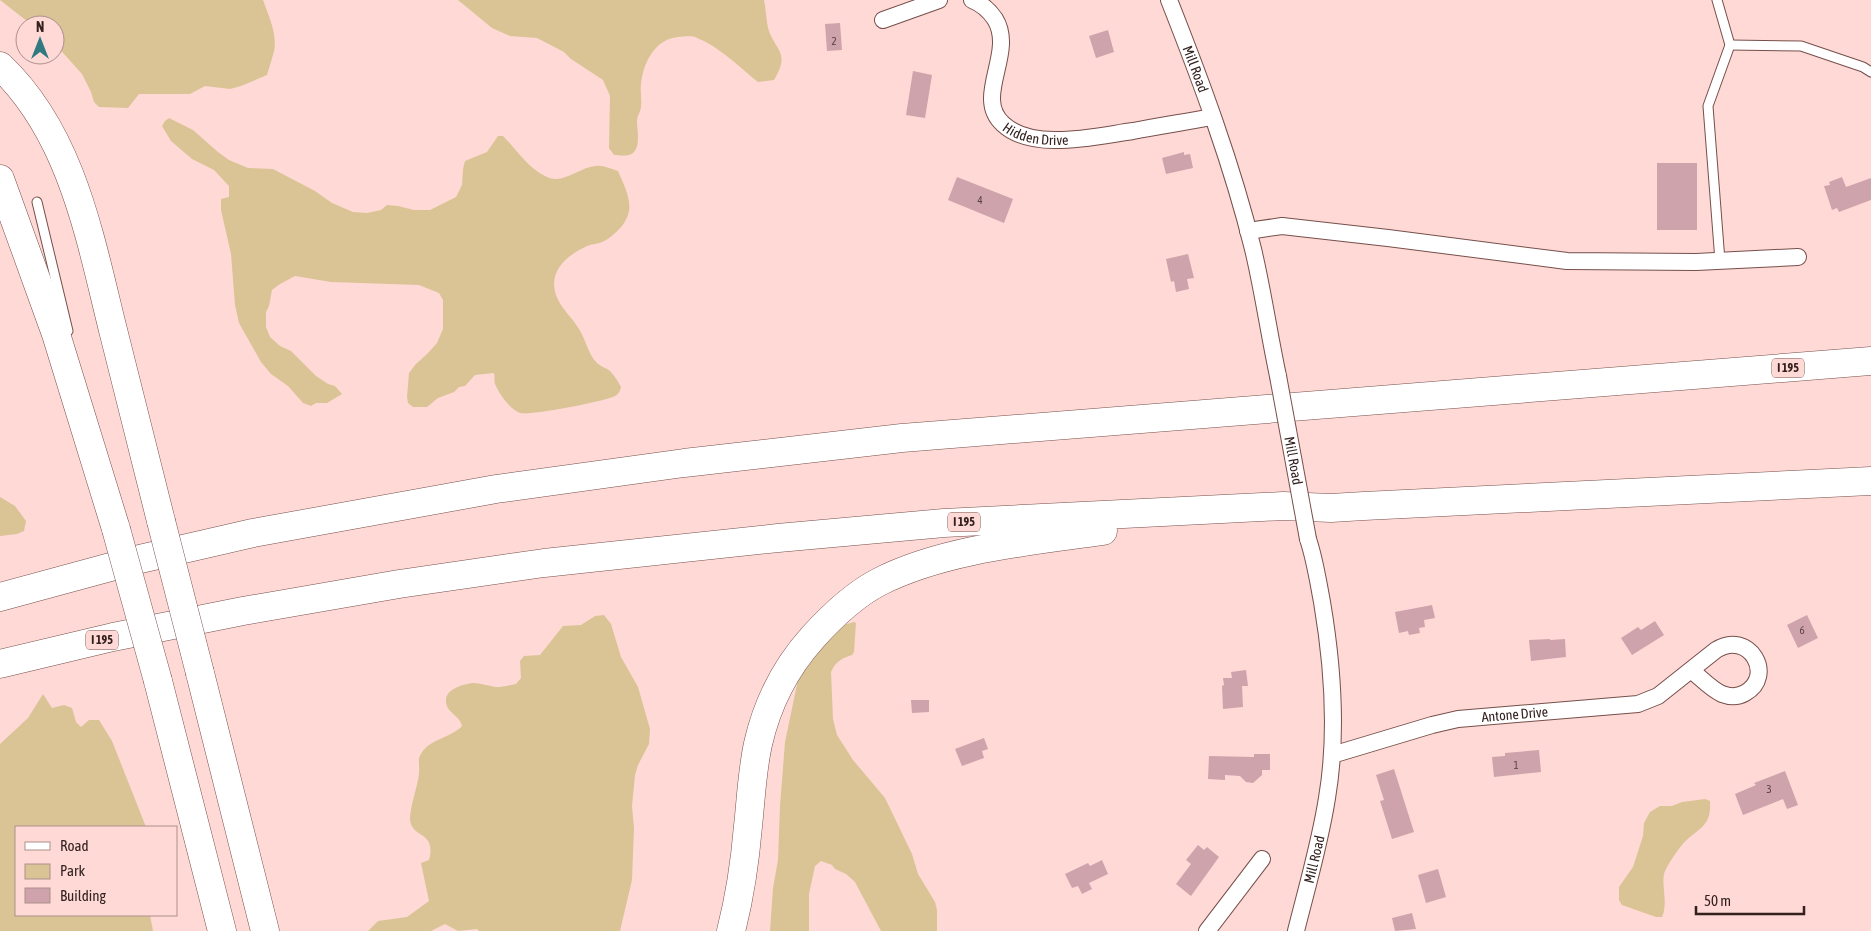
<svg xmlns="http://www.w3.org/2000/svg" width="1871" height="931" font-family="'Asap Condensed',sans-serif">
  <rect width="100%" height="100%" fill="#ffd9d5"/>
  <g fill="#dac495">
    <path d="M0,0H263C269,17 279,37 273,55C271,62 269,68 267,75L241,86L230,89L205,86L190,94H139L128,108L99,107L94,102L91,92L82,74L55,44V25H32Z"/>
    <path d="M458,0H764C766,9 766,19 768,28C775,51 791,52 774,80L758,82C739,67 720,47 697,38C691,35 684,37 678,37C655,39 643,63 641,84C640,91 642,99 641,106C641,112 637,115 637,121C637,130 641,146 633,153C628,157 619,155 614,155L609,148L610,96L603,80L571,59L564,52L537,38L510,36L492,28Z"/>
    <path d="M169,118L193,130L218,152L229,160L248,168L273,169L315,191L332,203L353,212L367,213L381,210L387,205L398,206L414,210H430L456,197L462,185L463,169L465,161L487,152L498,136H503C516,149 528,168 545,176C562,186 579,167 596,166C603,165 611,169 618,171C623,183 633,201 628,215C625,225 612,238 602,242C598,244 592,244 587,246C567,255 548,271 556,295C561,309 572,317 579,329C586,340 588,354 597,363C601,367 607,368 610,371C615,376 618,382 621,387C620,391 619,394 615,396C606,401 530,416 520,413C510,409 499,394 495,384C494,381 495,376 494,373L475,375L465,386L459,387L454,392L438,398L427,407H413L408,403L407,397L409,373L415,365L428,353L437,343L443,329V300L439,293L419,285L331,282L295,276L280,284L272,290L269,306L266,312V327L270,337L280,346L291,351L316,376L328,384L335,386L342,394L327,403H316L311,406L303,403L288,386L271,374L261,362L239,323L235,305L231,254L221,210V199L229,197V186L214,170L192,159L171,141L162,126L165,121Z"/>
    <polygon points="0,497 15,506 26,521 24,531 17,534 0,536"/>
    <path d="M604,615L611,624L621,657L638,687L650,729L649,744L638,765L635,775L632,806L634,828L632,880L620,931H479L477,929L458,931L445,924L431,931H368L378,921L407,917L429,901L421,863L429,860C437,830 411,839 410,819C410,806 418,786 419,773C420,767 417,759 421,754C429,739 451,738 462,726C460,715 446,713 446,701C445,689 464,684 473,683C480,683 489,686 496,687C503,687 510,685 516,684L521,678L520,661L524,656L540,655L563,626L581,625L595,616Z"/>
    <path d="M854,622L856,623L854,652L852,655C842,658 835,662 831,672L833,719L837,735L853,760L885,798L912,854L918,874L935,902L937,910V931H881L855,882L846,874L835,869L832,865L821,861L815,866L809,894V931H770L773,888L778,860L780,806L785,742L799,675L825,630Z"/>
    <polygon points="43,694 52,708 64,705 72,708 76,722 81,727 89,720 99,720 112,741 146,827 16,827 16,915 150,915 153,931 0,931 0,744 28,718"/>
    <path d="M1705,799L1710,801C1712,829 1696,828 1682,845C1676,852 1669,863 1665,871C1660,883 1669,902 1662,917H1656L1622,905L1619,900V887L1633,867L1643,836L1644,823L1650,812L1660,806H1672L1682,802Z"/>
  </g>
  <g fill="#cfa3ac">
    <polygon points="840,23 842,50 827,51 825,24"/>
    <polygon points="1108,30 1114,52 1096,58 1089,36"/>
    <polygon points="913,71 932,75 925,118 906,115"/>
    <polygon points="1184,152 1184,155 1190,154 1193,168 1166,174 1162,158"/>
    <rect x="1657" y="163" width="40" height="67"/>
    <polygon points="957,177 1013,199 1004,223 948,200"/>
    <polygon points="1842,177 1846,187 1871,178 1871,200 1839,212 1837,208 1832,210 1824,186 1830,185 1829,182"/>
    <polygon points="1188,254 1194,278 1187,279 1189,289 1176,292 1174,281 1171,282 1166,259"/>
    <polygon points="1432,605 1435,618 1424,620 1425,627 1419,628 1420,633 1409,635 1408,631 1399,633 1395,612"/>
    <polygon points="1807,615 1818,638 1798,648 1787,625"/>
    <polygon points="1655,621 1664,635 1632,655 1621,638 1638,627 1641,630"/>
    <polygon points="1550,639 1550,640 1565,639 1566,657 1531,661 1529,640"/>
    <polygon points="1246,670 1248,686 1242,686 1243,707 1223,709 1222,686 1224,685 1223,678 1232,678 1231,672"/>
    <polygon points="911,700 929,700 929,712 912,713"/>
    <polygon points="984,738 988,749 982,751 984,758 962,766 955,749"/>
    <polygon points="1539,750 1541,772 1494,777 1492,757 1505,756 1505,753"/>
    <polygon points="1254,754 1270,754 1270,770 1262,770 1262,775 1253,783 1246,782 1240,776 1225,775 1225,780 1208,779 1209,756 1254,757"/>
    <polygon points="1394,769 1414,832 1392,839 1380,801 1384,800 1376,775"/>
    <polygon points="1785,771 1798,805 1787,809 1783,799 1743,815 1735,794 1756,785 1754,783"/>
    <polygon points="1198,845 1204,850 1207,847 1219,857 1191,896 1176,884 1191,864 1186,860"/>
    <polygon points="1102,860 1108,874 1089,883 1092,889 1082,894 1078,886 1072,888 1065,874 1088,863 1090,866"/>
    <polygon points="1438,869 1446,897 1426,903 1418,875"/>
    <polygon points="1412,913 1416,929 1395,931 1392,918"/>
  </g>
  <g fill="none" stroke-linecap="round" stroke-linejoin="round">
    <defs>
      <g id="lane">
        <polyline points="1717,0 1730,45 1708,106 1720,261"/>
        <polyline points="1730,45 1801,46 1863,67 1871,72"/>
        <polyline points="37,202 68,331"/>
      </g>
      <g id="street">
        <path id="s1" d="M972,0C982,4 989,10 995,19C1016,53 973,97 1003,124C1033,152 1096,136 1133,131C1159,126 1185,122 1212,117"/>
        <path id="s2" d="M1169,0C1201,81 1232,164 1253,249C1263,291 1269,334 1278,376"/>
        <polyline points="883,20 939,0"/>
        <polyline points="1248,231 1282,226 1388,238 1567,261 1696,262 1798,257"/>
        <path id="s3" d="M1332,755L1432,725L1458,719L1638,704L1658,696L1716,650C1749,629 1776,676 1745,693C1738,697 1730,697 1722,694C1711,689 1701,678 1691,670"/>
        <polyline points="1207,931 1262,859"/>
        <path id="s4" d="M1296,931C1307,887 1320,843 1327,798C1338,733 1333,667 1322,602C1318,581 1315,560 1308,539"/>
      </g>
      <g id="highway">
        <path d="M0,66C72,134 90,238 113,330C129,394 145,457 161,521"/>
        <polyline points="0,179 56,334 116,529"/>
        <polyline points="0,597 140,559 253,533 496,489 684,463 902,438 1871,361"/>
        <polyline points="0,664 113,637 243,611 399,584 544,563 778,538 944,523 1283,506 1331,508 1364,506 1871,481"/>
        <polyline points="200,673 265,931"/>
        <polyline points="158,681 222,931"/>
        <path d="M731,931C740,896 745,862 748,826C751,799 752,771 758,744C767,704 785,668 813,637C832,616 854,595 879,582C943,549 1032,541 1103,531"/>
      </g>
    </defs>
    <use href="#lane" stroke="#764f4b" stroke-width="11"/>
    <use href="#street" stroke="#764f4b" stroke-width="18"/>
    <use href="#highway" stroke="#764f4b" stroke-width="29"/>
    <use href="#lane" stroke="#fff" stroke-width="9"/>
    <use href="#street" stroke="#fff" stroke-width="16"/>
    <use href="#highway" stroke="#fff" stroke-width="28"/>
    <defs>
      <g id="street-bridge">
        <path id="s5" d="M1278,376L1308,539"/>
      </g>
      <g id="highway-bridge">
        <polyline points="161,521 200,673"/>
        <polyline points="116,529 158,681"/>
      </g>
    </defs>
    <use href="#street-bridge" stroke="#764f4b" stroke-width="18" stroke-linecap="butt"/>
    <use href="#highway-bridge" stroke="#764f4b" stroke-width="29" stroke-linecap="butt"/>
    <use href="#street-bridge" stroke="#fff" stroke-width="16"/>
    <use href="#highway-bridge" stroke="#fff" stroke-width="28"/>
  </g>
  <g text-anchor="middle" stroke-width="4.5" stroke-linejoin="round" paint-order="stroke">
    <g font-size="11" fill="#594242">
      <text x="834" y="45">2</text>
      <text x="980" y="204">4</text>
      <text x="1802" y="634">6</text>
      <text x="1516" y="769">1</text>
      <text x="1769" y="793">3</text>
    </g>
    <g fill="#ffd9d5" stroke="#705856" stroke-width="1">
      <rect x="1772" y="358.5" width="32" height="19" rx="4"/>
      <rect x="948" y="512.5" width="32" height="19" rx="4"/>
      <rect x="86" y="630.5" width="32" height="19" rx="4"/>
    </g>
    <g font-size="12" font-weight="bold" fill="#32211f">
      <text x="1788" y="372">I 195</text>
      <text x="964" y="526">I 195</text>
      <text x="102" y="644">I 195</text>
    </g>
    <g font-size="14" fill="#32211f" stroke="#ffd9d5">
      <text dy="5" stroke="none"><textPath href="#s2" startOffset="74">Mill Road</textPath></text>
      <text dy="5" stroke="none"><textPath href="#s1" startOffset="176">Hidden Drive</textPath></text>
      <text dy="5" stroke="none"><textPath href="#s5" startOffset="86">Mill Road</textPath></text>
      <text dy="5" stroke="none"><textPath href="#s3" startOffset="188">Antone Drive</textPath></text>
      <text dy="5" stroke="none"><textPath href="#s4" startOffset="74">Mill Road</textPath></text>
    </g>
  </g>
  <rect x="15" y="826" width="162" height="90" fill="#ffd9d5" stroke="#ad8f8c"/>
  <rect x="25" y="842" width="25" height="8" fill="#ffffff" stroke="#ad8f8c"/>
  <text x="60" y="851" font-size="15" fill="#32211f">Road</text>
  <rect x="25" y="864" width="25" height="15" fill="#dac495" stroke="#ad8f8c"/>
  <text x="60" y="876" font-size="15" fill="#32211f">Park</text>
  <rect x="25" y="888" width="25" height="15" fill="#cfa3ac" stroke="#ad8f8c"/>
  <text x="60" y="901" font-size="15" fill="#32211f">Building</text>
  <g transform="translate(40 40)"><circle r="24" fill="#ffd9d5" stroke="#ad8f8c"/>
  <path d="M0-4L9 19L0 12L-9 19Z" fill="#317981"/>
  <text y="-8" font-size="14" font-weight="bold" text-anchor="middle" fill="#32211f">N</text>
  </g>
  <path d="M1696 906v8h108v-8" fill="none" stroke="#32211f" stroke-width="2.5"/>
  <text x="1704" y="906" font-size="15" fill="#32211f" stroke="#ffd9d5" stroke-width="4" paint-order="stroke">50 m</text>
</svg>
